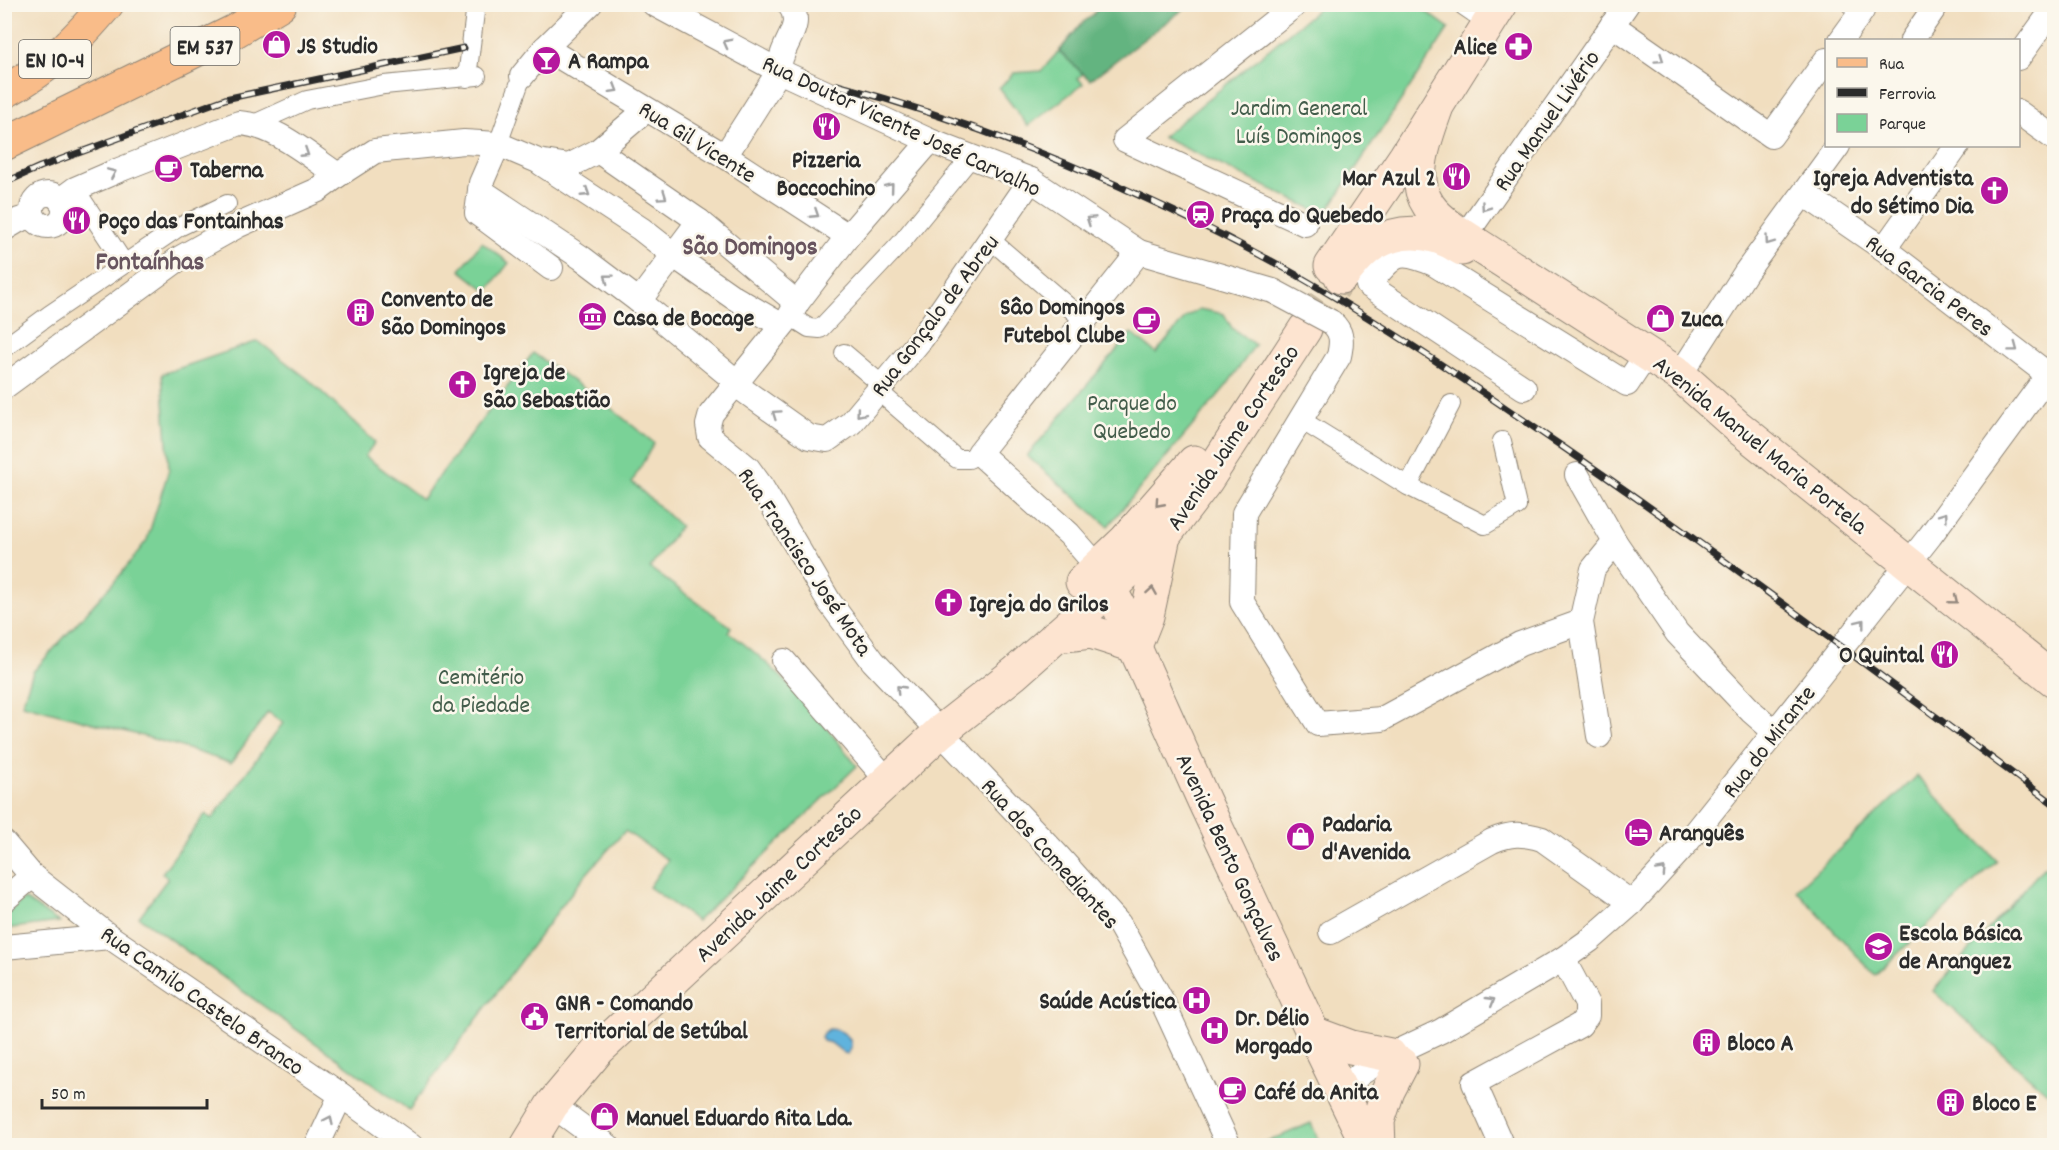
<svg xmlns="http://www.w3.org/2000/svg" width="2059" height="1150" font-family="Dekko,sans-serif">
  <rect width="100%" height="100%" fill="#fbf7ec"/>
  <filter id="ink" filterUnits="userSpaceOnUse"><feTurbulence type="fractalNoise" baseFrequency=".0167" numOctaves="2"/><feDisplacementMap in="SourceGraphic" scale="12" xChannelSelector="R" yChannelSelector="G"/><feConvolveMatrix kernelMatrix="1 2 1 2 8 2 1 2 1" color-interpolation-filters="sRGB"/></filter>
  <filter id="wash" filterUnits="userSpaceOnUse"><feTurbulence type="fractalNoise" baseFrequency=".008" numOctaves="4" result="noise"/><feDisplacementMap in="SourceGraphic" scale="24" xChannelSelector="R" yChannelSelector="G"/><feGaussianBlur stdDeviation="1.35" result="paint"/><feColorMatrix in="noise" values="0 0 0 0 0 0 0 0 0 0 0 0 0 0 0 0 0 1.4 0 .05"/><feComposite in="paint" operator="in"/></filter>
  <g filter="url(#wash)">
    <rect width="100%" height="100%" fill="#f1debf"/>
    <g fill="#7ad297" stroke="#527e61" stroke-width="1.5">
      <polygon points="1323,5 1417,5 1449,28 1325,215 1162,137"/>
      <polygon points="1059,51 1083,74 1078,78 1083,84 1028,126 999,88 1014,73 1041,71"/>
      <polygon points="482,242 509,263 487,291 460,270"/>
      <polygon points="1199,309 1224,314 1232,328 1255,345 1227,385 1108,526 1027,456 1131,333 1156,353 1186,317"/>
      <path d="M258,341L308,379L375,442L365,456L422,499L533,353L602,401L654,443L632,482L680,526L650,568L731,627L728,632C780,668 819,717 857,766L697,921L649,887L668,860L625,831L581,880L409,1110L139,917L168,878L162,873L205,814L212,819L283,723L268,712L231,763L172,744L22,704L33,672L121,574L147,540L169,469L162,374Z"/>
      <polygon points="1917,776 1997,861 1875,975 1796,890"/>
      <polygon points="2045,866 2054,874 2054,1085 2047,1093 1933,991"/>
      <polygon points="24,899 59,922 5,929 5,915"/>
      <polygon points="1311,1123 1321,1145 1260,1145"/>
    </g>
    <polygon fill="#63b480" stroke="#477056" stroke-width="1.5" points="1100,5 1100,4 1189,5 1090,80 1059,51 1082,23 1092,16"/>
    <path fill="#61b3dd" stroke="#466f84" stroke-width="1.5" d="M829,1029C842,1029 858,1039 848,1054L844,1053L831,1043L823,1041L821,1037L823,1033Z"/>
  </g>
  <g filter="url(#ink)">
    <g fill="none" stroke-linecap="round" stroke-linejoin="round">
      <polyline stroke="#c9baa1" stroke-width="33" stroke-dasharray="33 16" stroke-linecap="butt" points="1305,329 1341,277"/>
      <defs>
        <g id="pedestrian">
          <polyline points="467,78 476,4"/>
          <polyline points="254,124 307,100 384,85 477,76"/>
          <polyline points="498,144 522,76"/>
          <polyline points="75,189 124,263"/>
          <polyline points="992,241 1085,321"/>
          <polyline points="790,316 809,328 820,329 900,244 971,157"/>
          <polyline points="4,348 49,315 179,227 227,204"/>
          <polyline points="844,353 882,385"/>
          <polyline points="878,391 957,459 969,459 979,453"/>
          <polyline points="1301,420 1408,486 1485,525 1517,506 1502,441"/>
          <polyline points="1408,486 1451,404"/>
        </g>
        <g id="minor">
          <polyline points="654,4 779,71 930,141 1031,180 1139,252"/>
          <polyline points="1296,4 1125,140 1305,224"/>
          <polyline points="1466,4 1491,21"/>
          <polyline points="1612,25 1771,136 1826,60"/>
          <polyline points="1841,40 1862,11 1854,4"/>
          <polyline points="1912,40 1937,4"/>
          <polyline points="545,48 725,156 848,236"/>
          <polyline points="2018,58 2054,8"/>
          <polyline points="522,76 545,48 590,4"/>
          <polyline points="2018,112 2054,138"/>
          <polyline points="930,141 848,236 797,303 790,316 711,414 708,425 710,437 748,468 761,486 830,603 873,661 1057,855 1119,924 1162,1001 1229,1146"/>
          <polyline points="498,144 481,183 477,213 551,268"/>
          <polyline points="598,151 699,221 797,303"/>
          <path d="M725,156L779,71C780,66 780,60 782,56C787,38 804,23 789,4"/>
          <polyline points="542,164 641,229 683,262 733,297 781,325"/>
          <polyline points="480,190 582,258 639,301 731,377 736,385 809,437 827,440 851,423 922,338 1031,180"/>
          <polyline points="1804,194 1884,249 2054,379"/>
          <circle cx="48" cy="210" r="16"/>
          <path d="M60,200L75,189L119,170L239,123C275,125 308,155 338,175L375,151L464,142L498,144L538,161L569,166L598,151L646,110"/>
          <polyline points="4,229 19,220 33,216"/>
          <polyline points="1465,236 1627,4"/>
          <polyline points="1884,249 1957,146"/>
          <polyline points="639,301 699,221"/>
          <path d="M1331,322C1343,332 1342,342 1339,356L1244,513L1242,602L1318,724L1382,719L1520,644L1581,622"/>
          <polyline points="1680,375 1746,272 1838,146"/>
          <polyline points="4,387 180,258 239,225 318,190 338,175"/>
          <path d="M1524,388L1368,285C1394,256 1394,247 1434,264L1627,384L1639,366"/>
          <polyline points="1577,475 1615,542 1677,633 1752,712 1775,732"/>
          <polyline points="1098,567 1069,534 979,453 1139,252 1273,291"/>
          <polyline points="784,661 888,781"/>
          <polyline points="1599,736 1581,622 1593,569 1615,542"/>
          <polyline points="4,843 32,876 110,937 341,1095 411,1146"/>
          <polyline points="4,900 32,876"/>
          <path d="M1331,932L1492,841C1510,833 1523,833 1542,839L1632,903"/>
          <polyline points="4,947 110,937"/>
          <polyline points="1342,1091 1361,1073 1390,1055 1441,1031 1563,959 1590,940 1632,903 1684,846 1775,732 1930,536 2054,367"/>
          <polyline points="552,1105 608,1146"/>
          <polyline points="317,1146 341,1095"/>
          <polyline points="1502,1146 1474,1083 1580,1025 1587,1016 1587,1004 1563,959"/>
        </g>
        <g id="secondary">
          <path d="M1436,109C1426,138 1409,177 1429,206C1435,215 1444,222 1453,229L1680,375L1738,427L2054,680"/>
          <polyline points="1331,266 1405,157 1501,4"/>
          <path d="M1341,277C1351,266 1360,252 1374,244C1403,227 1434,231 1462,249"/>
          <polyline points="1098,567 1119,606 1136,650 1204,801 1313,1033 1368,1146"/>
          <polyline points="1082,582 1125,541 1194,462"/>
          <polyline points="1056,636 1091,632 1135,646"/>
          <polyline points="1135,646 1147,616 1164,536"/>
          <polyline points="1313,1033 1351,1047 1390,1055"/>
          <polyline points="527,1146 552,1105 599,1049 940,732 1015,673 1111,588 1164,536 1206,481 1305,329"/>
          <polyline points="1379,1146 1378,1121 1388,1091 1402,1064"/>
        </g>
        <g id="primary">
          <path d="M4,92C50,67 74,43 107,4"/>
          <polyline points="4,144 235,31 280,4"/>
        </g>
      </defs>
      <use href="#pedestrian" stroke="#8e8475" stroke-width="20"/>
      <use href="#minor" stroke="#8e8475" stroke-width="26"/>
      <use href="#secondary" stroke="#8e8475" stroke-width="35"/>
      <use href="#primary" stroke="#8e8475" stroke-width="35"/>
      <use href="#pedestrian" stroke="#fff" stroke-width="18"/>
      <use href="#minor" stroke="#fff" stroke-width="24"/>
      <use href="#secondary" stroke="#fde4d0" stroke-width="33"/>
      <use href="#primary" stroke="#f9bc89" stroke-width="33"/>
      <defs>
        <g id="rail">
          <path d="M837,85C990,126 1146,192 1286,269C1379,321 1468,382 1557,443C1726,558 1889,683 2054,804"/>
          <polyline points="4,183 40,167 225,99 464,48"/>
        </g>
      </defs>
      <use href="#rail" stroke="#2b2b2b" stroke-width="7"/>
      <use href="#rail" stroke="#fbf7ec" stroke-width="4.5" stroke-dasharray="14" stroke-linecap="butt"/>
      <defs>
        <polyline id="minor-bridge" points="1273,291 1331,322"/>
      </defs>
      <use href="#minor-bridge" stroke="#8e8475" stroke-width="26" stroke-linecap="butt"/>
      <use href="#minor-bridge" stroke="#fff" stroke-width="24"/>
    </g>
    <defs><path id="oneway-chevron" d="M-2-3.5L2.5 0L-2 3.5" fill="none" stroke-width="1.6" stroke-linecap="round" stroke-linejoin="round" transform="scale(1.5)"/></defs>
    <g stroke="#a0a0a0">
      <use href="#oneway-chevron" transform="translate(727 43) rotate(-152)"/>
      <use href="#oneway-chevron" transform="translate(1660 59) rotate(35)"/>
      <use href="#oneway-chevron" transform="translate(614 89) rotate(31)"/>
      <use href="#oneway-chevron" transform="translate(305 153) rotate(33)"/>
      <use href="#oneway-chevron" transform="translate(112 173) rotate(-23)"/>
      <use href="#oneway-chevron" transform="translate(890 187) rotate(-50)"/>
      <use href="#oneway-chevron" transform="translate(586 193) rotate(33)"/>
      <use href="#oneway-chevron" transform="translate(663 196) rotate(35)"/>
      <use href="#oneway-chevron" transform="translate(1485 207) rotate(125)"/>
      <use href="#oneway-chevron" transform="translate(815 214) rotate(33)"/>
      <use href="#oneway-chevron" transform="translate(1090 220) rotate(-146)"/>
      <use href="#oneway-chevron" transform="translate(1769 241) rotate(126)"/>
      <use href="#oneway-chevron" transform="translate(608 278) rotate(-143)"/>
      <use href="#oneway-chevron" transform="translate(2014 348) rotate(37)"/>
      <use href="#oneway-chevron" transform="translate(860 413) rotate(130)"/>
      <use href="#oneway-chevron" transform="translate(776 414) rotate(-145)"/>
      <use href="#oneway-chevron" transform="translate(1944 516) rotate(-54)"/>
      <use href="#oneway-chevron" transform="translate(1861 623) rotate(-52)"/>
      <use href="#oneway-chevron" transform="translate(900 689) rotate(-134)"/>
      <use href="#oneway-chevron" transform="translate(1662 871) rotate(-47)"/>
      <use href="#oneway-chevron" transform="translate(1491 1001) rotate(-31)"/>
      <use href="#oneway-chevron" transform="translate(329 1120) rotate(-65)"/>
    </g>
    <g stroke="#94887e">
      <use href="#oneway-chevron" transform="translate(1159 503) rotate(132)"/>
      <use href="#oneway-chevron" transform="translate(1152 591) rotate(-81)"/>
      <use href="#oneway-chevron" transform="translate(1954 600) rotate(39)"/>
    </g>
  </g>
  <defs>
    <symbol id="shop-disc" viewBox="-11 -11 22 22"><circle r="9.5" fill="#b5179e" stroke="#fbf7ec"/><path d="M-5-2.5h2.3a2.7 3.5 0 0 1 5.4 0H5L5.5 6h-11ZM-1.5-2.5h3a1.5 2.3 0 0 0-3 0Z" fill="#fff"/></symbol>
    <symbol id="pharmacy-disc" viewBox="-11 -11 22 22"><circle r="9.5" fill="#b5179e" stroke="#fbf7ec"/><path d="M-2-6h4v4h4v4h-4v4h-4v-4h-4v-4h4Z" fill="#fff"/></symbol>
    <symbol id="bar-disc" viewBox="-11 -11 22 22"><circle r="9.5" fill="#b5179e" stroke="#fbf7ec"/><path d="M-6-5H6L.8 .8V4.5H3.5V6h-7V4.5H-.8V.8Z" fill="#fff"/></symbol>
    <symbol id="restaurant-disc" viewBox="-11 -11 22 22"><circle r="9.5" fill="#b5179e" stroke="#fbf7ec"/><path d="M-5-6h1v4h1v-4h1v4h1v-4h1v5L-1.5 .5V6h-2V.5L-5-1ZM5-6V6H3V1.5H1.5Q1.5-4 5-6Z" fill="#fff"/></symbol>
    <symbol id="cafe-disc" viewBox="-11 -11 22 22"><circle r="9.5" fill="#b5179e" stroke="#fbf7ec"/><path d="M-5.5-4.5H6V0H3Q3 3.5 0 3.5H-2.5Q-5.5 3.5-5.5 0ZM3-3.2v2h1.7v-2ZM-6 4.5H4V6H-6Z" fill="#fff"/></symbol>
    <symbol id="church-disc" viewBox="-11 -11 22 22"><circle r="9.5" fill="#b5179e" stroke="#fbf7ec"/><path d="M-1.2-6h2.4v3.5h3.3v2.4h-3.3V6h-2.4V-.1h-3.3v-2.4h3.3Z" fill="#fff"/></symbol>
    <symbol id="station-disc" viewBox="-11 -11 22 22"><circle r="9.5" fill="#b5179e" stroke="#fbf7ec"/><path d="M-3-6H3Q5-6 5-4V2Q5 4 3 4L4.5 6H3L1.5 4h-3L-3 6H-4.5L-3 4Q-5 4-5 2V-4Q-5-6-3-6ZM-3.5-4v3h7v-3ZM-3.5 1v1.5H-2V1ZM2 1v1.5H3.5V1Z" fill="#fff"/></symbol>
    <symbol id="building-disc" viewBox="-11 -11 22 22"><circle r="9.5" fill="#b5179e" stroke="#fbf7ec"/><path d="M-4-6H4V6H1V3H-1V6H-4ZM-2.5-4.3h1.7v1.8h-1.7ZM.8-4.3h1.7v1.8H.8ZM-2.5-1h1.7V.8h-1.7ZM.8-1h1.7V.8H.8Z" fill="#fff"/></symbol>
    <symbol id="museum-disc" viewBox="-11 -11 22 22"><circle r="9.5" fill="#b5179e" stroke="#fbf7ec"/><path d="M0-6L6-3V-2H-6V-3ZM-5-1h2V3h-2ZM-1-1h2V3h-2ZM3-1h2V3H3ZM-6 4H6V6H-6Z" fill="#fff"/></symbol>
    <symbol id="hotel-disc" viewBox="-11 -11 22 22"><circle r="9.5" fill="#b5179e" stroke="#fbf7ec"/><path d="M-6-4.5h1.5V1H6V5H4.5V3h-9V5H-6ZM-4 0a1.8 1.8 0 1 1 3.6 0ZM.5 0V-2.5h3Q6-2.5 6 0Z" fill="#fff"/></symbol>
    <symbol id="school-disc" viewBox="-11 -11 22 22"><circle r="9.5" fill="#b5179e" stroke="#fbf7ec"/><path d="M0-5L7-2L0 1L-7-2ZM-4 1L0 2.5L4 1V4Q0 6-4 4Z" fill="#fff"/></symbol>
    <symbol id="hospital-disc" viewBox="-11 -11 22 22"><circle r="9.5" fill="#b5179e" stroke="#fbf7ec"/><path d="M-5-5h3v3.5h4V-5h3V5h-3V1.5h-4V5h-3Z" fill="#fff"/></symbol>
    <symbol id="civic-disc" viewBox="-11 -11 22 22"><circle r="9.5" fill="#b5179e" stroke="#fbf7ec"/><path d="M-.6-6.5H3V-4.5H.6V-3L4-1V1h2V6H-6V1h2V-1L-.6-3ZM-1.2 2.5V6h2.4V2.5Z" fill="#fff"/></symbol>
  </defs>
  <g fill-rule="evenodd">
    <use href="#shop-disc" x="260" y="28" width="33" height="33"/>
    <use href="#pharmacy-disc" x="1502" y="30" width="33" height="33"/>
    <use href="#bar-disc" x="530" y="44" width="33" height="33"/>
    <use href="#restaurant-disc" x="810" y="110" width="33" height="33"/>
    <use href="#cafe-disc" x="152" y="152" width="33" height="33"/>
    <use href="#restaurant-disc" x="1440" y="160" width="33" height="33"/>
    <use href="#church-disc" x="1978" y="174" width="33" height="33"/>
    <use href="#station-disc" x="1184" y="198" width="33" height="33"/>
    <use href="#restaurant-disc" x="60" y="204" width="33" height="33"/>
    <use href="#building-disc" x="344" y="296" width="33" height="33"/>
    <use href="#museum-disc" x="576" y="300" width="33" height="33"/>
    <use href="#shop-disc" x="1644" y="302" width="33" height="33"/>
    <use href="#cafe-disc" x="1130" y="304" width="33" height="33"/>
    <use href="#church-disc" x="446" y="368" width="33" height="33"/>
    <use href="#church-disc" x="932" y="586" width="33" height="33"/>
    <use href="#restaurant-disc" x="1928" y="638" width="33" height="33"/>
    <use href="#hotel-disc" x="1622" y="816" width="33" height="33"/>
    <use href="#shop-disc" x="1284" y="820" width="33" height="33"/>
    <use href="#school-disc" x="1862" y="930" width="33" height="33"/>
    <use href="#hospital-disc" x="1180" y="984" width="33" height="33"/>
    <use href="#civic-disc" x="518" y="1000" width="33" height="33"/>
    <use href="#hospital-disc" x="1198" y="1014" width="33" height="33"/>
    <use href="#building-disc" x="1690" y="1026" width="33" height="33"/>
    <use href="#cafe-disc" x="1216" y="1074" width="33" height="33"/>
    <use href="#building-disc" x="1934" y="1086" width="33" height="33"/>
    <use href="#shop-disc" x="588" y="1100" width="33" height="33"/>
  </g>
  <g text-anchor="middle" stroke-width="5" stroke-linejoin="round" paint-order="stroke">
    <g fill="#fbf7ec" stroke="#696865" stroke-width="1.5">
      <rect x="170.5" y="27" width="69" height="38" rx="4.5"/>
      <rect x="19" y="40" width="72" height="38" rx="4.5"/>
    </g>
    <g font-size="22" font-weight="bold" fill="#2b2b2b">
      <text x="205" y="54">EM 537</text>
      <text x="55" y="67">EN 10-4</text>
    </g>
    <g font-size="24" font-weight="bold" fill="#2b2b2b" stroke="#fbf7ec" text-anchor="start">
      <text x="297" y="53">JS Studio</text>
      <text x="1497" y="54" text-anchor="end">Alice</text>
      <text x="568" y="68">A Rampa</text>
      <text x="826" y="167" text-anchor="middle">Pizzeria<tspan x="826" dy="28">Boccochino</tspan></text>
      <text x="190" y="177">Taberna</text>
      <text x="1436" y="185" text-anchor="end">Mar Azul 2</text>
      <text x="1973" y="185" text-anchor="end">Igreja Adventista<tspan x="1973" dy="28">do Sétimo Dia</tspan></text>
      <text x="1221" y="222">Praça do Quebedo</text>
      <text x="98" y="228">Poço das Fontainhas</text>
      <text x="381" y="306">Convento de<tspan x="381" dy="28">São Domingos</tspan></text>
      <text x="1125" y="314" text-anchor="end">Sâo Domingos<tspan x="1125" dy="28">Futebol Clube</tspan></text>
      <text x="613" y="325">Casa de Bocage</text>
      <text x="1681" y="326">Zuca</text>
      <text x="483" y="379">Igreja de<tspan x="483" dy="28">São Sebastião</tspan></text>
      <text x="969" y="611">Igreja do Grilos</text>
      <text x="1924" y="662" text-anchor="end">O Quintal</text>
      <text x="1322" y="831">Padaria<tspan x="1322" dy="28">d'Avenida</tspan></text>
      <text x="1659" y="840">Aranguês</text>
      <text x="1899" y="940">Escola Básica<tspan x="1899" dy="28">de Aranguez</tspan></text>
      <text x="1176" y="1008" text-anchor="end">Saúde Acústica</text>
      <text x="555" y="1010">GNR - Comando<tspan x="555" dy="28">Territorial de Setúbal</tspan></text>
      <text x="1235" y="1025">Dr. Délio<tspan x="1235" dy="28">Morgado</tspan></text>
      <text x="1727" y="1050">Bloco A</text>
      <text x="1254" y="1099">Café da Anita</text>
      <text x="1972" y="1110">Bloco E</text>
      <text x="626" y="1125">Manuel Eduardo Rita Lda.</text>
    </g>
    <g font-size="24" fill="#435d4b" stroke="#fbf7ec">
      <text x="1299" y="115">Jardim General<tspan x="1299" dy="28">Luís Domingos</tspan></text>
      <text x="1132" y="410">Parque do<tspan x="1132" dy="28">Quebedo</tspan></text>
      <text x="481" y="684">Cemitério<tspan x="481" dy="28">da Piedade</tspan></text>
    </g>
    <g font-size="24" fill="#2b2b2b" stroke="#fbf7ec">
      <text transform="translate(1546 120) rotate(-55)" y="8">Rua Manuel Livério</text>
      <text transform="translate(902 125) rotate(25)" y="8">Rua Doutor Vicente José Carvalho</text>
      <text transform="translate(698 141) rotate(32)" y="8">Rua Gil Vicente</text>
      <text transform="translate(1930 285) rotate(37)" y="8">Rua Garcia Peres</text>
      <text transform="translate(934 315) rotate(-53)" y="8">Rua Gonçalo de Abreu</text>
      <text transform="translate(1232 437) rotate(-56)" y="8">Avenida Jaime Cortesão</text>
      <text transform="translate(1761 444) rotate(39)" y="8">Avenida Manuel Maria Portela</text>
      <text transform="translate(806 561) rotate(56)" y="8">Rua Francisco José Mota</text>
      <text transform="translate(1768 741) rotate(-52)" y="8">Rua do Mirante</text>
      <text transform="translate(1051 853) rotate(48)" y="8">Rua dos Comediantes</text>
      <text transform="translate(1231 857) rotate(65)" y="8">Avenida Bento Gonçalves</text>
      <text transform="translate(778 883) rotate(-43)" y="8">Avenida Jaime Cortesão</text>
      <text transform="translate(203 1000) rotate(35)" y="8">Rua Camilo Castelo Branco</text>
    </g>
    <g font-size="26" font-weight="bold" fill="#68555f" stroke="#fbf7ec">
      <text x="750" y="254">São Domingos</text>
      <text x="150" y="269">Fontaínhas</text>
    </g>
  </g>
  <rect width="2059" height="1150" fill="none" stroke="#fbf7ec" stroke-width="24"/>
  <rect x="1825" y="39" width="195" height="108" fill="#fbf7ec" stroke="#a8a59f" stroke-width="1.5"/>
  <rect x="1837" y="58" width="30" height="9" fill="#f9bc89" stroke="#a8a59f" stroke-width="1.5"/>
  <text x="1879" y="69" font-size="18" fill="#2b2b2b">Rua</text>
  <rect x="1837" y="88" width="30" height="9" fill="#2b2b2b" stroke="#a8a59f" stroke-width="1.5"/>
  <text x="1879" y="99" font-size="18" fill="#2b2b2b">Ferrovia</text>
  <rect x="1837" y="114" width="30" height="18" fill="#7ad297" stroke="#a8a59f" stroke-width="1.5"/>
  <text x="1879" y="129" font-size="18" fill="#2b2b2b">Parque</text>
  <path d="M42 1099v9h165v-9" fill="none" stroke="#2b2b2b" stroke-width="3"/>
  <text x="51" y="1099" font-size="18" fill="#2b2b2b" stroke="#fbf7ec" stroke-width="4.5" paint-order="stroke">50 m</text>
</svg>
